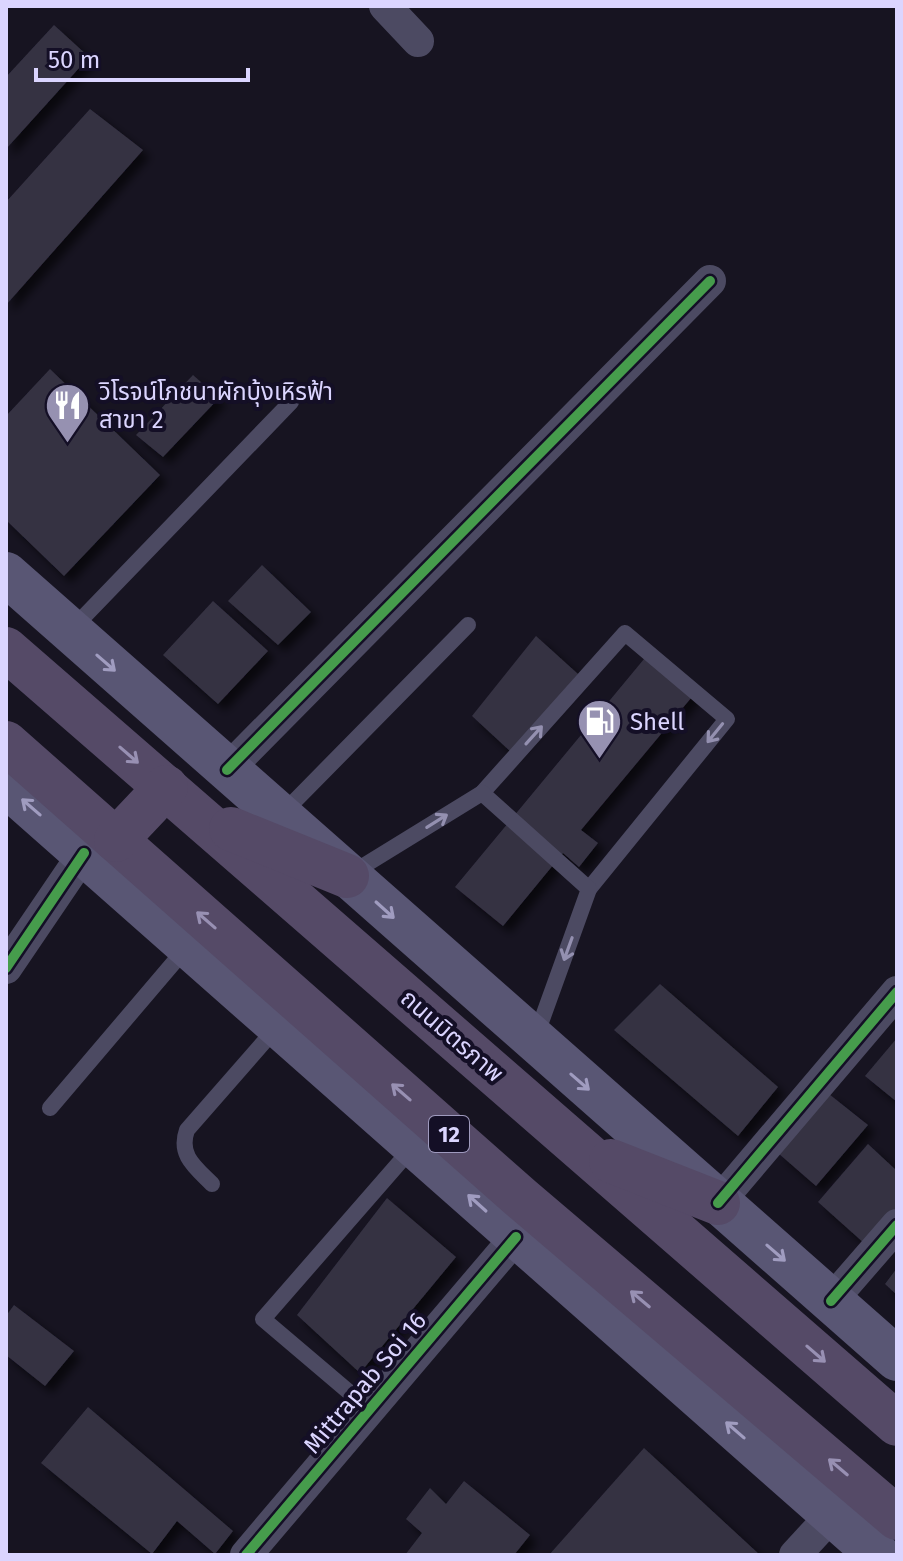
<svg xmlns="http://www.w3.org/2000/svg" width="903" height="1561" font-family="'Fira Sans','Noto Sans Thai',sans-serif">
  <defs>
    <filter id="shadow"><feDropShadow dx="7" dy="7" stdDeviation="4" flood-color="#0009"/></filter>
  </defs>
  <rect width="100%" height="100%" fill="#171421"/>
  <g fill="#353243" filter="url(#shadow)">
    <polygon points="54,25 89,57 6,149 6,77"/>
    <polygon points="90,109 143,150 6,305 6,202"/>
    <polygon points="50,369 160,475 64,576 6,520 6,416"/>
    <polygon points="193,375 219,398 163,457 136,435"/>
    <polygon points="262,565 311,612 278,645 228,601"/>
    <polygon points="213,601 268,651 218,704 163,655"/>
    <polygon points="536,636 578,674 511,752 472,716"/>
    <polygon points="649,653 696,692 581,830 598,843 579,867 563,853 503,926 455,887"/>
    <polygon points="660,984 778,1087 738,1136 614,1030"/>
    <polygon points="897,1038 897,1102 865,1076"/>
    <polygon points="829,1094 868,1125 816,1186 778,1153"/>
    <polygon points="868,1144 897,1171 897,1207 865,1244 818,1202"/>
    <polygon points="387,1198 456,1257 360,1373 297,1315"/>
    <polygon points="897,1268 897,1295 885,1284"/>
    <polygon points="14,1305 74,1351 45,1386 6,1355 6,1316"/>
    <polygon points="88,1407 233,1531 215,1554 177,1521 152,1554 41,1463"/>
    <polygon points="644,1448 760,1555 549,1555"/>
    <polygon points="464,1481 530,1535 514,1555 405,1555 422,1533 406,1519 430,1488 446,1504"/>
  </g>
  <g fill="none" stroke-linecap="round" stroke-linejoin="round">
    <g stroke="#4c4a62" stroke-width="16">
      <polyline points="73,628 291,402"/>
      <polyline points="482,793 625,633 727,719 589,889"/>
      <polyline points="281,815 468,625"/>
      <polyline points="352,873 482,793 589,889 536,1036"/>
      <polyline points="50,1108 187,947"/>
      <path d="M212,1184C195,1167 178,1155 187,1130L277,1027"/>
      <polyline points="369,1409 263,1319 413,1147"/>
    </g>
    <g stroke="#4c4a62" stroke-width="32">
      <polyline points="385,6 418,41"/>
      <polyline points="227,770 710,281"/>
      <polyline points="6,968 84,853"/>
      <polyline points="718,1203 897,992"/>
      <polyline points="831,1301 897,1225"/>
      <polyline points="246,1555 516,1237"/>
      <polyline points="795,1555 832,1515"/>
    </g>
    <g stroke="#595674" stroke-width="44">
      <polyline points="6,574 897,1359"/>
      <polyline points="6,785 878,1555"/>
    </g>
    <g stroke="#554a67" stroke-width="44">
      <polyline points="6,649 897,1424"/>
      <polyline points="6,743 521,1198 897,1518"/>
      <polyline points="231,829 347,876"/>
      <polyline points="116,840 166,787"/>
      <polyline points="611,1161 718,1203"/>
    </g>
    <defs>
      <g id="cycleway">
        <polyline points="227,770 710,281"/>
        <polyline points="6,968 84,853"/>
        <polyline points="718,1203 897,992"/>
        <polyline points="831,1301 897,1225"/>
        <polyline points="246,1555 516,1237"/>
      </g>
    </defs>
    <use href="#cycleway" stroke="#140f26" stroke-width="15"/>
    <use href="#cycleway" stroke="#469c4c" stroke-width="10"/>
  </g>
  <defs><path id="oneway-shaft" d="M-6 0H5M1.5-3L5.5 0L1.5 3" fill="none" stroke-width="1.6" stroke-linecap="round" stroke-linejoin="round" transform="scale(2)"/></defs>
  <g stroke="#a09cc0">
    <use href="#oneway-shaft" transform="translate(106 663) rotate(41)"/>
    <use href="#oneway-shaft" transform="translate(31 807) rotate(-139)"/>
    <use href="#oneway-shaft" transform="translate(385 910) rotate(42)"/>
    <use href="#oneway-shaft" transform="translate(580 1082) rotate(41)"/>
    <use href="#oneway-shaft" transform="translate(477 1203) rotate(-138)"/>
    <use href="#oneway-shaft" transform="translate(776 1253) rotate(41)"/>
    <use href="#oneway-shaft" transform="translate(735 1430) rotate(-139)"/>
  </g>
  <g stroke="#9490b0">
    <use href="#oneway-shaft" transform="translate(715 733) rotate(129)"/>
    <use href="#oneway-shaft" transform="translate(534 735) rotate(-48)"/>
    <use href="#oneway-shaft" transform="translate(437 821) rotate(-32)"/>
    <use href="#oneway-shaft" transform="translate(568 949) rotate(110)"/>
  </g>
  <g stroke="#9890b3">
    <use href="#oneway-shaft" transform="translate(129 755) rotate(41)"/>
    <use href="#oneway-shaft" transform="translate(206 920) rotate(-139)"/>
    <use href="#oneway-shaft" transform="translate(401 1092) rotate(-139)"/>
    <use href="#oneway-shaft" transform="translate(640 1299) rotate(-140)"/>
    <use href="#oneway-shaft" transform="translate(816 1354) rotate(41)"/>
    <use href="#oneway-shaft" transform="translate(838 1467) rotate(-140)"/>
  </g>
  <defs>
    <symbol id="restaurant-pin" viewBox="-11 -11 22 30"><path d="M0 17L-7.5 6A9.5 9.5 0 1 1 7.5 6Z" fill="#9691b1" stroke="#140f26"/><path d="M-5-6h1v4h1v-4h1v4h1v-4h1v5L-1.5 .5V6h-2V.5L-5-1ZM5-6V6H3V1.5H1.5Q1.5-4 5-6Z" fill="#fff"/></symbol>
    <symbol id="fuel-pin" viewBox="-11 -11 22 30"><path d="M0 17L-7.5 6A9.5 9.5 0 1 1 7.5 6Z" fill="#9691b1" stroke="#140f26"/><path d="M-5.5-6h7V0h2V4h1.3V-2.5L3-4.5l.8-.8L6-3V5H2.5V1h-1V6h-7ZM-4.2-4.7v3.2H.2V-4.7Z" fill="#fff"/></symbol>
  </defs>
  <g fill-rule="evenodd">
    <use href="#restaurant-pin" x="42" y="380" width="51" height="69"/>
    <use href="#fuel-pin" x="574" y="696" width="51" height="69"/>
  </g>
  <g text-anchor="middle" stroke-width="8" stroke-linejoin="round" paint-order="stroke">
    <rect fill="#140f26" stroke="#9f9abe" stroke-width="2" x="429" y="1116" width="40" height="36" rx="6"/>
    <g font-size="22" font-weight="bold" fill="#dbd5ff">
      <text x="449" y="1142">12</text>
    </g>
    <g font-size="24" fill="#dbd5ff" stroke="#140f26" text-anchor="start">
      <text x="99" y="400">วิโรจน์โภชนาผักบุ้งเหิรฟ้า<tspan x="99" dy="28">สาขา 2</tspan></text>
      <text x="630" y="730">Shell</text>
    </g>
    <g font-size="24" fill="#dbd5ff" stroke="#140f26">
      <text transform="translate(452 1036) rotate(41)" y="8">ถนนมิตรภาพ</text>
      <text transform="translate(365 1383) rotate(-50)" y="8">Mittrapab Soi 16</text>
    </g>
  </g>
  <rect width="903" height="1561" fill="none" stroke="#dbd5ff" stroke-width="16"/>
  <path d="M36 68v12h212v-12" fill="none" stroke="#dbd5ff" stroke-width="4"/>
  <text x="48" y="68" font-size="24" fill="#dbd5ff" stroke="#140f26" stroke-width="6" paint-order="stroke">50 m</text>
</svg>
